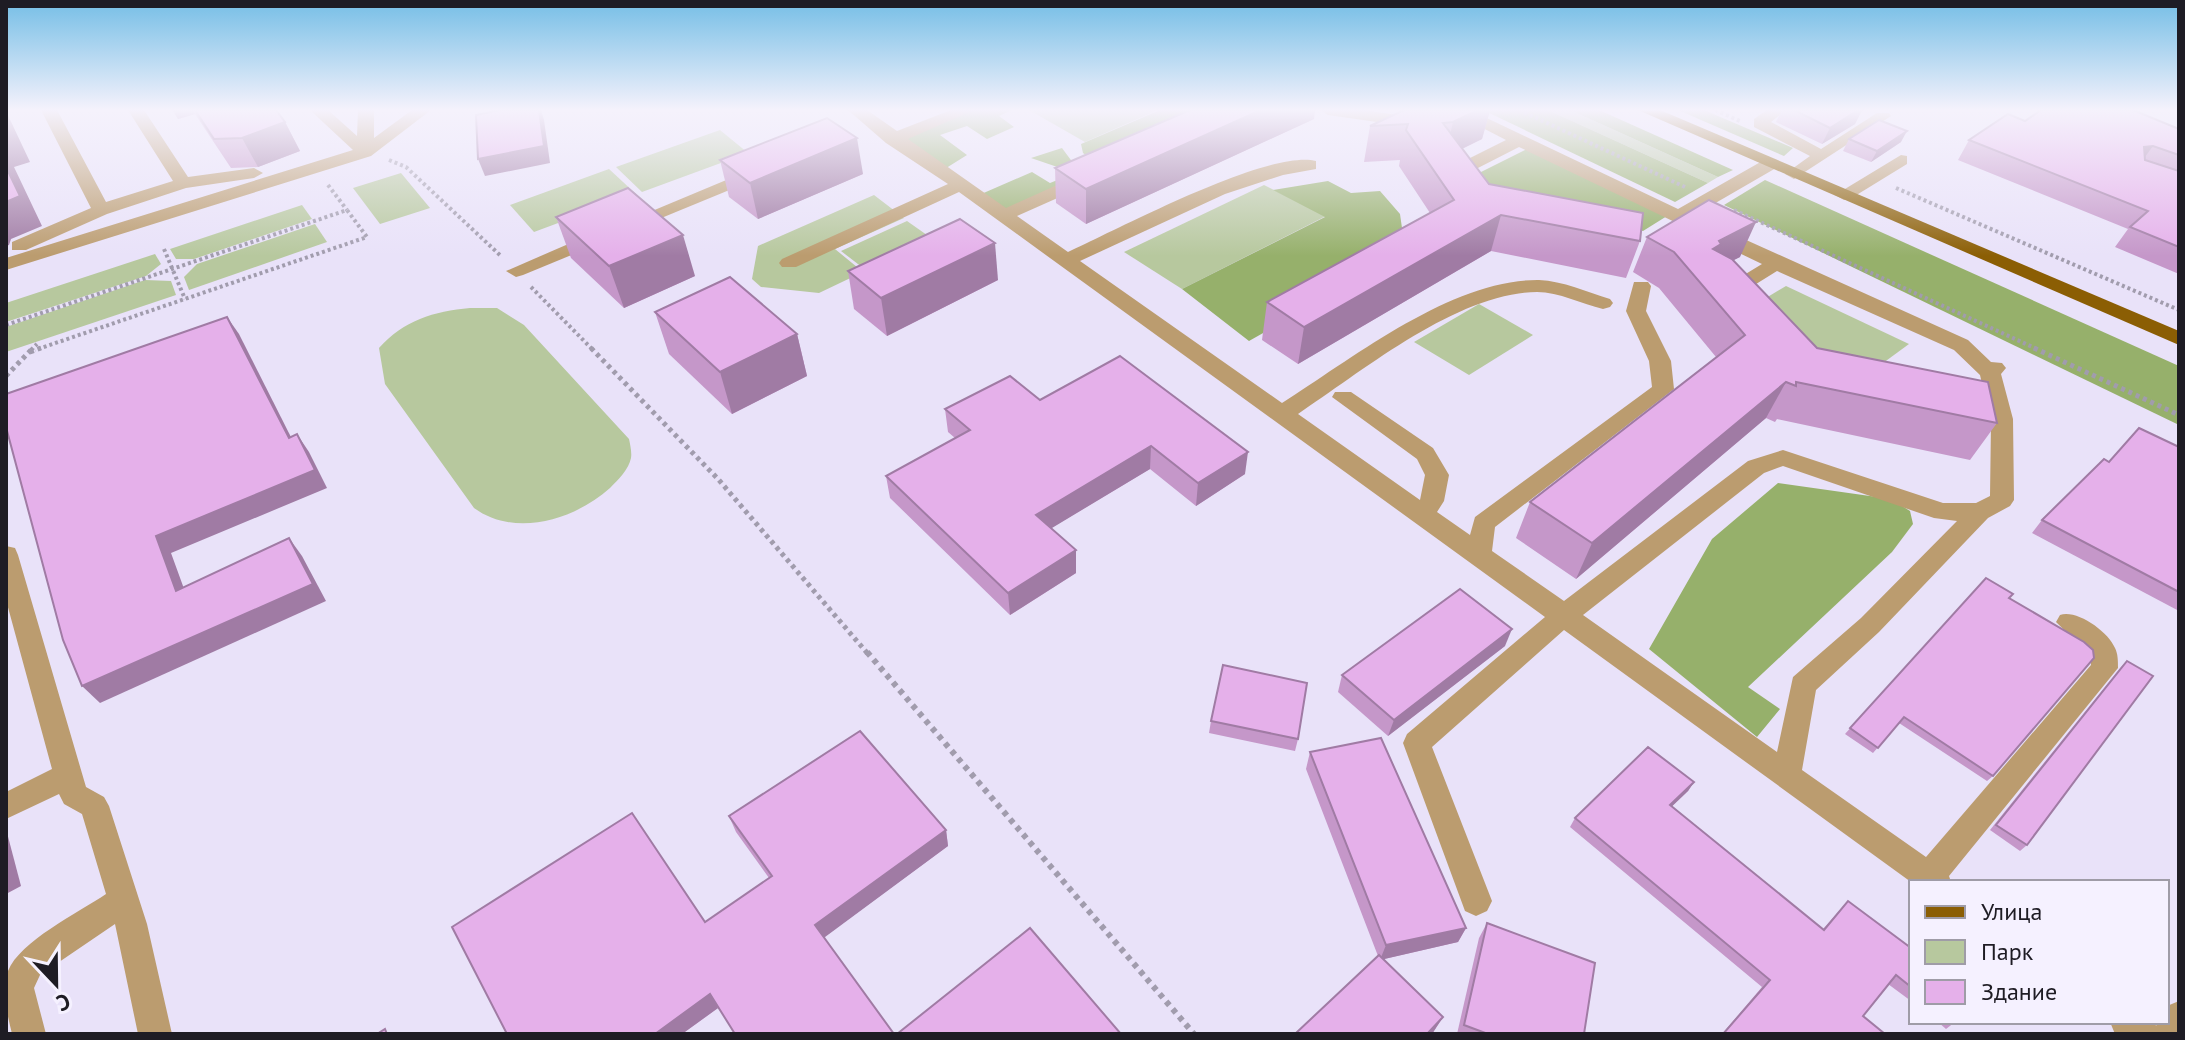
<svg xmlns="http://www.w3.org/2000/svg" width="2185" height="1040" font-family="'PT Sans',sans-serif">
  <rect width="100%" height="100%" fill="#e9e2f9"/>
  <g fill="#b7c89e">
    <polygon points="1029,110 1158,110 1085,142"/>
    <polygon points="1548,110 1570,110 1718,177 1708,183"/>
    <polygon points="720,130 748,153 642,192 616,167"/>
    <polygon points="609,169 636,194 534,232 510,205"/>
    <polygon points="401,173 430,208 380,224 353,188"/>
    <polygon points="1264,185 1326,216 1182,289 1124,252"/>
    <polygon points="874,195 904,218 835,249 863,272 819,293 761,287 752,279 758,246"/>
    <polygon points="302,205 312,219 194,259 176,259 170,249"/>
    <polygon points="907,221 934,240 867,271 841,251"/>
    <polygon points="315,224 327,242 189,290 184,277 197,264"/>
    <polygon points="155,254 161,264 146,276 6,322 6,303"/>
    <polygon points="145,280 171,281 176,295 6,352 6,327"/>
    <polygon points="1786,286 1909,344 1879,366 1793,344 1756,304"/>
    <polygon points="1479,304 1533,335 1469,375 1414,342"/>
    <path d="M470,308H497L524,325L629,439C630,444 632,452 631,458C629,469 618,480 610,488C574,520 515,538 474,508L385,384L379,348C403,321 434,311 470,308Z"/>
  </g>
  <g fill="#96b06b">
    <polygon points="958,110 1012,110 999,116 1014,127 987,139 967,126 940,135 967,155 943,170 895,135"/>
    <polygon points="1160,110 1190,110 1196,125 1001,212 979,195 1032,172 1050,183 1075,173 1031,158 1062,148 1079,171 1096,163 1083,153 1081,144"/>
    <polygon points="1483,110 1548,110 1708,183 1675,202"/>
    <polygon points="1570,110 1599,110 1733,170 1718,177"/>
    <polygon points="1678,110 1704,110 1793,148 1784,156"/>
    <polygon points="1529,148 1667,216 1643,231 1598,219 1506,213 1479,173"/>
    <polygon points="1765,180 2179,366 2179,425 1724,205"/>
    <polygon points="1328,181 1351,193 1380,191 1400,214 1403,235 1359,279 1249,341 1182,289 1325,217 1273,190"/>
    <polygon points="1778,483 1891,499 1910,511 1913,524 1892,552 1748,687 1780,709 1757,737 1649,649 1712,539"/>
  </g>
  <g fill="none" stroke-linecap="round" stroke-linejoin="round">
    <g stroke="#a19cad" stroke-width="4" stroke-dasharray="3 3" stroke-linecap="butt">
      <polyline points="1519,110 1685,187"/>
      <polyline points="1715,110 1740,121"/>
      <polyline points="389,160 406,167 502,257"/>
      <polyline points="328,185 347,210"/>
      <polyline points="1896,188 2179,310"/>
      <polyline points="1734,210 2039,350"/>
      <polyline points="164,249 185,299"/>
      <polyline points="531,287 593,350"/>
      <polyline points="6,325 347,210 367,237 35,350"/>
      <polyline points="31,350 37,344"/>
    </g>
    <g stroke="#a19cad" stroke-width="5" stroke-dasharray="4 4" stroke-linecap="butt">
      <polyline points="591,348 718,479 868,654"/>
      <polyline points="2034,348 2179,415"/>
      <polyline points="30,352 41,348"/>
      <polyline points="6,376 33,348"/>
    </g>
    <polyline stroke="#a19cad" stroke-width="6" stroke-dasharray="5 5" stroke-linecap="butt" points="867,652 1194,1034"/>
    <g fill="#bb9c6f" fill-rule="evenodd">
      <polygon points="41,110 57,110 106,202 173,181 128,110 144,110 188,177 254,168 263,173 254,178 186,188 107,214 26,250 12,250 12,242 91,208"/>
      <polygon points="310,110 328,110 357,136 358,110 374,110 374,138 412,110 431,110 371,156 6,270 6,258 353,150"/>
      <path d="M848,110H867L897,131L951,110H974L908,139L1006,208L1077,176H1089V184L1017,216L1068,252C1117,230 1268,149 1316,161V169L1283,175L1225,194L1080,261L1282,403C1353,358 1452,279 1539,280C1563,281 1587,292 1610,299L1613,303L1610,307L1603,309C1582,304 1559,292 1537,292C1457,293 1363,371 1298,414L1420,500L1425,475L1417,459L1332,397L1335,392H1351L1433,448L1449,475L1444,501L1437,512L1470,535L1475,517L1652,387L1649,361L1626,311L1634,282H1648L1651,286L1646,311L1671,361L1674,389L1495,527L1492,551L1564,601L1748,461L1783,450L1943,503H1976L1990,496L1991,424L1981,421L1978,416L1988,409L1980,375L1954,350L1777,271L1740,294L1739,301H1725L1718,293L1721,289L1762,264L1519,147L1474,170L1484,184L1481,188H1469L1455,168L1458,164L1506,140L1448,110H1470L1678,209L1764,160H1776V168L1693,216L1968,340L1991,362L2002,363L2006,368L2001,374L2013,419L2014,500L2010,506L1988,518L1879,632L1816,690L1802,770L1926,857L2091,665L2090,655L2056,622L2060,615C2076,609 2108,631 2115,648C2118,654 2118,661 2118,668L1949,876L1951,882H1911L1564,630L1432,747L1492,901L1487,911L1476,916L1465,911L1403,743L1407,734L1545,617L959,192L796,267H782L779,263L782,259L948,184L886,143ZM1783,466L1934,518L1957,521L1861,618L1793,677L1777,752L1583,615L1764,473Z"/>
      <polygon points="1320,110 1364,110 1397,115 1399,119 1391,124 1328,115"/>
      <polygon points="1767,110 1786,110 1771,122 1821,149 1877,113 1889,113 1891,116 1794,179 1785,174 1810,156 1754,127 1754,119"/>
      <polygon points="1901,155 1907,156 1907,164 1850,199 1844,200 1835,195"/>
      <polygon points="755,168 761,169 761,177 637,228 623,228 621,224"/>
      <polygon points="596,232 605,238 603,242 523,275 516,277 506,271"/>
      <path d="M6,546L15,548L18,555L86,787L104,797L109,806L147,924L172,1034H138L115,924L40,975L34,988L46,1034H12C8,1016 0,990 8,971C20,941 78,913 106,894L82,814L64,804L59,794L6,819V792L52,769L6,600Z"/>
      <polygon points="2179,1001 2179,1034 2115,1034 2110,1022 2155,1022 2156,1026 2158,1022 2167,1022 2167,1006"/>
    </g>
    <polygon fill="#8b5e04" fill-rule="evenodd" points="1638,110 1660,110 2179,331 2179,345"/>
  </g>
  <g fill="#c597c9">
    <polygon points="172,110 276,110 285,122 300,151 258,167 231,168 195,114 178,119"/>
    <polygon points="1404,110 1490,110 1482,139 1462,149 1489,184 1640,241 1626,278 1491,251 1298,364 1262,340 1267,302 1430,213 1399,166 1400,160 1364,162 1370,126"/>
    <polygon points="1782,110 1863,110 1861,112 1855,124 1822,144 1776,122"/>
    <polygon points="1314,119 1086,224 1056,203 1055,168"/>
    <polygon points="2025,121 2179,129 2179,274 2115,247 2128,229 1958,160 1969,140"/>
    <polygon points="1849,139 1901,142 1871,162 1843,151"/>
    <polygon points="720,160 863,174 758,219 729,197"/>
    <polygon points="556,217 695,276 624,308 571,258"/>
    <polygon points="1647,237 1740,257 1733,260 1817,348 1997,423 1970,460 1777,419 1775,422 1766,418 1576,579 1516,538 1530,502 1716,357 1659,288 1633,272"/>
    <polygon points="848,271 998,280 887,336 854,309"/>
    <polygon points="655,312 797,334 807,376 732,414 669,354"/>
    <polygon points="1040,400 1245,474 1196,506 1150,469 1051,528 1076,573 1010,615 890,498 886,476 955,438 948,432 945,409"/>
    <polygon points="2179,447 2179,611 2032,533 2042,520 2109,462"/>
    <polygon points="1986,578 2009,598 1993,776 1987,781 1899,723 1873,753 1845,734"/>
    <polygon points="1505,646 1388,736 1338,692 1342,675"/>
    <polygon points="2127,661 2027,845 2020,851 1990,830 2121,667"/>
    <polygon points="1211,721 1298,739 1295,751 1209,733"/>
    <polygon points="1310,752 1466,928 1458,942 1384,959 1443,1017 1432,1034 1295,1034 1378,956 1306,769"/>
    <polygon points="1694,782 1688,791 1671,807 1823,929 1848,901 1911,948 1911,1001 1888,984 1863,1016 1885,1034 1722,1034 1762,987 1570,827 1575,818"/>
    <polygon points="729,816 946,830 948,846 824,937 718,1008 682,1034 507,1034 705,922 769,878 736,832"/>
    <polygon points="1487,923 1584,1034 1457,1034 1479,938"/>
    <polygon points="1938,1022 1955,1022 1946,1029"/>
  </g>
  <g fill="#a07ba4">
    <polygon points="173,110 193,110 195,114 178,119"/>
    <polygon points="539,110 541,110 544,120 550,163 485,176 478,159"/>
    <polygon points="1261,110 1315,110 1314,119 1086,224 1086,189"/>
    <polygon points="1478,110 1490,110 1482,139 1445,157 1453,122"/>
    <polygon points="1854,110 1863,110 1861,112 1855,124 1822,144 1830,128"/>
    <polygon points="6,111 30,162 14,167 42,226 11,239 9,245 6,246"/>
    <polygon points="285,122 300,151 258,167 242,138"/>
    <polygon points="1907,131 1901,142 1871,162 1877,151"/>
    <polygon points="857,138 863,174 758,219 750,183"/>
    <polygon points="2153,146 2139,165 2144,147"/>
    <polygon points="1501,215 1491,251 1298,364 1304,327"/>
    <polygon points="1756,222 1740,257 1707,274 1713,249 1719,241"/>
    <polygon points="683,235 695,276 624,308 609,266"/>
    <polygon points="995,243 998,280 887,336 881,298"/>
    <polygon points="227,317 239,334 300,455 289,438"/>
    <polygon points="797,334 807,376 732,414 720,372"/>
    <polygon points="1786,382 1766,418 1576,579 1592,543"/>
    <polygon points="297,434 309,452 327,488 171,553 191,608 176,591 156,536"/>
    <polygon points="1151,446 1150,469 1037,537 1036,515"/>
    <polygon points="1248,452 1245,474 1196,506 1198,483"/>
    <polygon points="289,538 302,556 326,601 100,703 82,686"/>
    <polygon points="1076,550 1076,573 1010,615 1008,593"/>
    <polygon points="1512,629 1505,646 1388,736 1394,720"/>
    <polygon points="1694,782 1688,791 1664,814 1670,805"/>
    <polygon points="6,829 21,886 6,894"/>
    <polygon points="946,830 948,846 821,940 815,925"/>
    <polygon points="1466,928 1458,942 1380,960 1386,945"/>
    <polygon points="710,994 718,1008 682,1034 655,1034"/>
    <polygon points="1443,1017 1432,1034 1427,1034"/>
  </g>
  <g fill="#e5b0ea" stroke="#a07ba4" stroke-width="2">
    <polygon points="195,110 276,110 285,122 242,138 214,139"/>
    <polygon points="500,110 539,110 544,146 478,159 476,115"/>
    <polygon points="1190,110 1261,110 1086,189 1055,168"/>
    <polygon points="1404,110 1478,110 1453,122 1443,123 1489,184 1643,213 1640,241 1501,215 1304,327 1267,302 1454,200 1406,130 1408,124 1370,126"/>
    <polygon points="1794,110 1858,110 1830,128"/>
    <polygon points="2041,110 2133,110 2179,129 2179,155 2153,146 2144,147 2145,160 2179,171 2179,247 2130,227 2148,211 1969,140 2008,114 2025,121"/>
    <polygon points="827,118 857,138 750,183 720,160"/>
    <polygon points="1879,120 1907,131 1877,151 1849,139"/>
    <polygon points="6,167 20,196 6,202"/>
    <polygon points="628,188 683,235 609,266 556,217"/>
    <polygon points="1709,200 1756,222 1719,241 1721,244 1713,249 1732,259 1817,348 1988,382 1997,423 1796,382 1796,386 1786,382 1592,543 1530,502 1745,335 1674,252 1647,237"/>
    <polygon points="960,219 995,243 881,298 848,271"/>
    <polygon points="730,277 797,334 720,372 655,312"/>
    <polygon points="227,317 289,438 297,434 315,470 156,536 176,591 289,538 313,584 82,686 63,640 6,427 6,394"/>
    <polygon points="1120,356 1248,452 1198,483 1151,446 1036,515 1076,550 1008,593 886,476 970,430 945,409 1010,376 1040,400"/>
    <polygon points="2139,428 2179,447 2179,592 2042,520 2104,459 2109,462"/>
    <polygon points="1986,578 2013,594 2009,598 2084,642 2093,650 2094,658 1993,776 1904,717 1878,748 1850,728"/>
    <polygon points="1460,589 1512,629 1394,720 1342,675"/>
    <polygon points="2127,661 2153,676 2027,845 1996,825"/>
    <polygon points="1223,665 1307,683 1298,739 1211,721"/>
    <polygon points="860,731 946,830 815,925 894,1034 735,1034 710,994 655,1034 507,1034 452,927 632,813 705,922 772,876 729,816"/>
    <polygon points="1381,738 1466,928 1386,945 1310,752"/>
    <polygon points="1648,747 1694,782 1670,805 1824,930 1848,901 1911,948 1911,987 1896,975 1863,1016 1885,1034 1723,1034 1770,980 1575,818"/>
    <polygon points="1487,923 1595,963 1584,1034 1488,1034 1464,1025"/>
    <polygon points="1030,928 1121,1034 897,1034"/>
    <polygon points="1379,955 1443,1017 1427,1034 1297,1034 1296,1033"/>
    <polygon points="385,1029 387,1034 377,1034"/>
  </g>
  <linearGradient id="sky" x2="0" y2="1"><stop stop-color="#75bee6"/><stop offset="0.43" stop-color="#f5f2fc"/><stop offset="1" stop-color="#f5f2fc" stop-opacity="0"/></linearGradient>
  <rect width="2185" height="256" fill="url(#sky)"/>
  <rect width="2185" height="1040" fill="none" stroke="#1e1c24" stroke-width="16"/>
  <rect x="1909" y="880" width="260" height="144" fill="#f5f1ff" stroke="#9f9ca7" stroke-width="2"/>
  <rect x="1925" y="906" width="40" height="12" fill="#8b5e04" stroke="#9f9ca7" stroke-width="2"/>
  <text x="1981" y="920" font-size="24" fill="#1e1c24">Улица</text>
  <rect x="1925" y="940" width="40" height="24" fill="#b7c89e" stroke="#9f9ca7" stroke-width="2"/>
  <text x="1981" y="960" font-size="24" fill="#1e1c24">Парк</text>
  <rect x="1925" y="980" width="40" height="24" fill="#e5b0ea" stroke="#9f9ca7" stroke-width="2"/>
  <text x="1981" y="1000" font-size="24" fill="#1e1c24">Здание</text>
  <g transform="translate(56 984) rotate(158)" stroke="#f5f1ff" stroke-width="6" paint-order="stroke">
  <path d="M0-6L14 30L0 20L-14 30Z" fill="#1e1c24"/>
  <text y="-12" font-size="22" font-weight="bold" text-anchor="middle" fill="#1e1c24">С</text>
  </g>
</svg>
